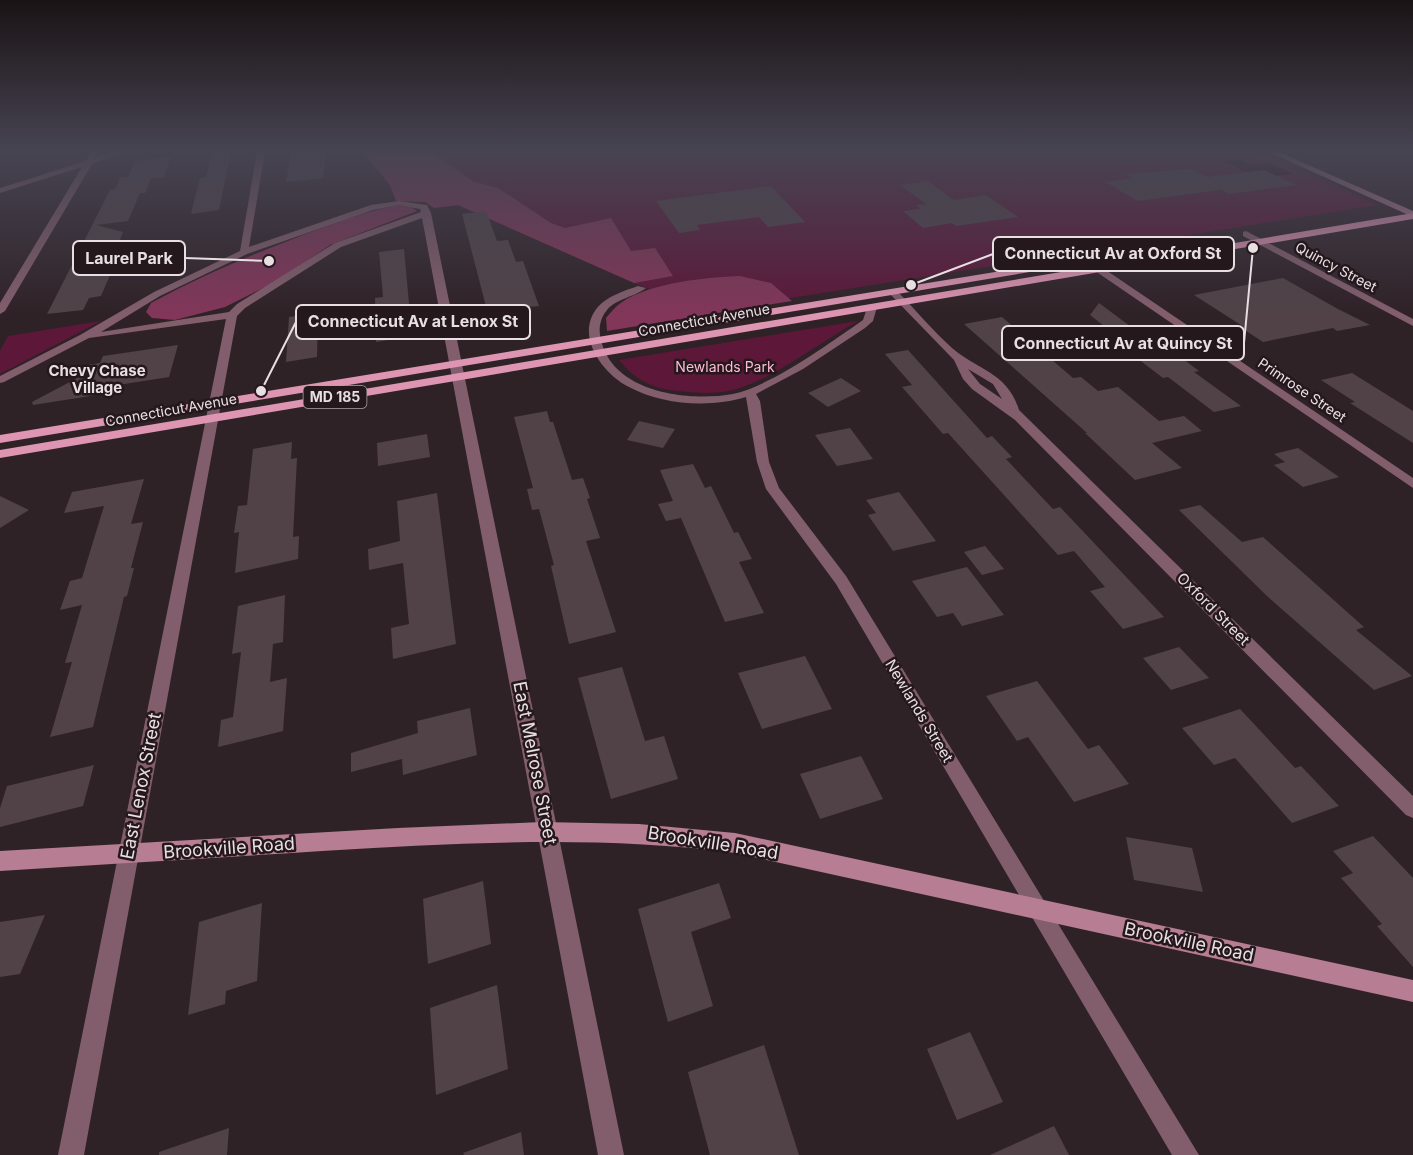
<svg xmlns="http://www.w3.org/2000/svg" width="1413" height="1155" font-family="Inter,sans-serif">
  <rect width="100%" height="100%" fill="#2f2227"/>
  <g fill="#5c1739">
    <polygon points="404,152 1261,152 1378,205 709,311 634,283 458,205"/>
    <polygon points="101,321 0,374 0,351 8,336"/>
    <path d="M858,321C822,341 768,383 729,391C712,394 695,393 678,391C653,389 635,380 619,360Z"/>
  </g>
  <g fill="#823659">
    <polygon points="363,152 430,152 474,182 498,188 551,223 565,228 611,218 631,251 655,248 673,276 634,283 458,205 434,208 425,202 396,201 390,185"/>
    <path d="M398,205L411,207L417,211L330,245L275,282L225,307L175,320L152,318L146,312L151,303C197,278 244,258 293,239C327,226 361,212 398,205Z"/>
    <path d="M740,276L771,283L792,301L607,331L606,318C611,312 616,306 622,302C650,283 707,277 740,276Z"/>
  </g>
  <polygon fill="#290316" points="1240,159 1251,165 1270,163 1293,174 1257,178 1224,161"/>
  <g fill="#504247">
    <polygon points="212,152 231,152 219,210 191,214 200,178 206,177"/>
    <polygon points="291,152 326,152 323,178 286,182"/>
    <polygon points="171,157 164,177 151,178 145,193 140,193 128,221 96,225 123,232 115,252 119,251 117,259 101,296 89,298 83,310 47,314 110,190 115,189 121,177 128,177 135,161"/>
    <polygon points="1190,169 1207,177 1264,170 1297,185 1229,194 1220,190 1138,201 1105,182 1133,178 1125,174"/>
    <polygon points="928,181 954,200 986,195 1018,217 956,226 952,223 923,228 903,211 920,209 916,205 926,204 900,185"/>
    <polygon points="771,186 805,222 768,227 759,217 697,225 700,230 679,233 656,201"/>
    <polygon points="486,211 497,241 508,240 516,262 523,261 539,306 528,307 529,312 489,318 462,214"/>
    <polygon points="404,249 412,336 376,342 375,298 383,297 379,252"/>
    <polygon points="1283,278 1338,309 1370,325 1337,331 1333,328 1263,342 1240,327 1244,327 1194,295"/>
    <polygon points="1099,303 1142,335 1150,334 1199,371 1194,372 1241,406 1214,412 1168,377 1163,378 1125,349 1132,348 1090,315"/>
    <polygon points="318,313 317,357 286,362 289,317"/>
    <polygon points="1002,317 1073,378 1081,377 1098,391 1118,387 1159,421 1184,416 1202,431 1152,443 1182,468 1135,480 1085,433 1087,433 964,324"/>
    <polygon points="178,345 169,377 118,385 116,392 33,405 32,402 83,375 87,365 100,363 103,356"/>
    <polygon points="908,350 987,438 992,436 1012,457 1006,459 1053,509 1060,507 1164,617 1123,629 1090,591 1105,587 1074,551 1058,555 948,433 943,434 902,387 912,385 885,354"/>
    <polygon points="1352,373 1413,411 1413,443 1350,403 1355,402 1321,380"/>
    <polygon points="841,378 861,391 828,407 808,393"/>
    <polygon points="547,411 550,422 553,422 572,480 583,478 590,498 587,499 600,538 586,541 616,632 569,644 551,566 554,565 539,509 532,510 527,489 533,488 514,417"/>
    <polygon points="639,421 675,429 663,448 627,440"/>
    <polygon points="850,428 873,459 837,466 815,435"/>
    <polygon points="427,434 430,457 378,466 377,443"/>
    <polygon points="292,442 291,459 297,458 293,537 299,536 298,559 235,573 239,532 234,533 238,506 247,505 253,449"/>
    <polygon points="1298,448 1339,477 1303,487 1274,465 1285,462 1274,454"/>
    <polygon points="693,464 705,488 711,486 734,533 738,532 752,559 739,562 764,613 725,622 681,518 666,521 658,504 673,501 660,470"/>
    <polygon points="144,479 131,524 143,522 131,568 134,568 127,596 124,597 93,727 50,737 72,662 65,663 82,605 60,610 70,581 82,578 104,506 64,513 72,492"/>
    <polygon points="899,492 936,541 893,551 868,515 876,513 866,500"/>
    <polygon points="437,493 456,644 393,659 391,628 409,624 403,563 369,570 368,549 400,541 397,501"/>
    <polygon points="0,496 29,510 0,528"/>
    <polygon points="1200,505 1242,542 1263,537 1364,627 1356,630 1412,676 1374,690 1267,596 1179,510"/>
    <polygon points="985,546 1004,569 982,575 964,552"/>
    <polygon points="967,567 1004,615 962,626 953,613 937,617 912,581"/>
    <polygon points="285,595 283,642 273,644 270,682 287,678 283,731 218,747 221,720 233,717 241,652 232,654 238,606"/>
    <polygon points="1179,647 1209,678 1171,690 1143,658"/>
    <polygon points="805,656 832,709 762,729 738,673"/>
    <polygon points="622,667 645,741 664,736 678,779 611,799 578,678"/>
    <polygon points="1037,681 1088,749 1099,745 1129,784 1074,802 1028,737 1017,741 986,696"/>
    <polygon points="470,708 477,755 403,775 402,759 351,772 351,753 418,733 417,721"/>
    <polygon points="1240,709 1295,768 1301,766 1339,806 1292,823 1235,758 1214,765 1182,728"/>
    <polygon points="861,756 883,799 820,819 800,774"/>
    <polygon points="94,765 83,806 0,827 0,808 7,786"/>
    <polygon points="1373,836 1413,878 1413,967 1377,926 1382,924 1341,878 1353,873 1333,851"/>
    <polygon points="1126,837 1192,848 1203,892 1134,880"/>
    <polygon points="483,881 491,944 428,964 423,899"/>
    <polygon points="719,883 731,918 691,932 713,1006 668,1022 638,909"/>
    <polygon points="262,903 257,981 226,991 225,1004 188,1015 199,922"/>
    <polygon points="45,915 20,974 0,977 0,922"/>
    <polygon points="497,985 508,1069 436,1095 430,1008"/>
    <polygon points="970,1032 1003,1102 957,1120 927,1049"/>
    <polygon points="764,1045 799,1155 710,1155 688,1072"/>
    <polygon points="1054,1126 1069,1155 990,1155"/>
    <polygon points="229,1128 227,1155 159,1155 159,1152"/>
    <polygon points="521,1132 524,1155 464,1155 463,1153"/>
  </g>
  <g fill="none" stroke-linecap="round" stroke-linejoin="round">
    <g fill="#825e6c" fill-rule="evenodd">
      <polygon points="91,152 98,152 95,158 112,152 124,152 92,164 5,311 0,314 0,303 82,167 0,193 0,188 86,161"/>
      <path d="M257,152H265L249,247L371,205L399,201L427,205L431,213L624,1155H598L422,218L341,247L245,308L237,316L84,1155H58L226,319L89,338L4,382L0,383V376L80,335L154,292L240,251ZM399,205L420,209L421,212L335,243L237,304L229,312L101,332L160,296L247,254L373,210Z"/>
      <polygon points="1246,231 1413,319 1413,326 1243,236 1243,232"/>
      <polygon points="1082,258 1088,258 1413,478 1413,488 1082,262"/>
      <path d="M638,286L646,288C635,297 617,298 607,310C600,318 598,330 601,340C613,393 689,402 733,394C771,386 830,343 863,320L868,305L877,307L873,321L865,328L803,369L756,394L760,401L769,462L779,488L846,576L1199,1155H1172L836,584L766,489L757,462L746,397C710,408 662,405 629,387C602,373 575,336 597,308C607,296 624,291 638,286Z"/>
      <path d="M890,290H896C915,309 932,330 952,348C979,371 1007,372 1019,410L1413,796V818L1406,815L1015,420L972,389L963,379L954,360L890,294ZM968,369L993,384L1002,399L980,384Z"/>
    </g>
    <g fill="#b67d93" fill-rule="evenodd">
      <polygon points="1269,152 1279,152 1413,211 1413,217"/>
      <path d="M542,822L639,824L735,833L1413,980V1002L735,853C597,835 460,843 322,851C215,858 107,864 0,871V851L398,828Z"/>
    </g>
    <g fill="#de95b2" fill-rule="evenodd">
      <polygon points="1413,213 1413,219 0,458 0,450"/>
      <polygon points="1196,239 1200,242 1199,244 0,443 0,435"/>
    </g>
  </g>
  <linearGradient id="sky" x2="0" y2="1"><stop stop-color="#1a1315"/><stop offset="0.48" stop-color="#474452"/><stop offset="1" stop-color="#474452" stop-opacity="0"/></linearGradient>
  <rect width="1413" height="314" fill="url(#sky)"/>
  <g text-anchor="middle" stroke-width="5" stroke-linejoin="round" paint-order="stroke">
    <g font-size="14" fill="#e8dfe2" stroke="#25181d">
      <text transform="translate(1336 267) rotate(28)" y="5">Quincy Street</text>
      <text transform="translate(704 320) rotate(-10)" y="5">Connecticut Avenue</text>
      <text transform="translate(1302 390) rotate(34)" y="5">Primrose Street</text>
      <text transform="translate(171 410) rotate(-10)" y="5">Connecticut Avenue</text>
    </g>
    <g font-size="14" fill="#ffbad5" stroke="#25181d">
      <text x="725" y="372">Newlands Park</text>
    </g>
    <rect fill="#25181d" stroke="#aea3a7" stroke-width="1.5" x="303.5" y="386" width="63" height="22" rx="4.5"/>
    <g font-size="14" font-weight="bold" fill="#e8dfe2">
      <text x="335" y="402">MD 185</text>
    </g>
    <g font-size="15" font-weight="bold" fill="#e8dfe2" stroke="#25181d">
      <text x="97" y="376">Chevy Chase<tspan x="97" dy="17">Village</tspan></text>
    </g>
    <g font-size="15" fill="#e8dfe2" stroke="#25181d">
      <text transform="translate(1213 609) rotate(45)" y="5">Oxford Street</text>
      <text transform="translate(919 711) rotate(59)" y="5">Newlands Street</text>
    </g>
    <g font-size="18" fill="#e8dfe2" stroke="#25181d">
      <text transform="translate(535 763) rotate(79)" y="6">East Melrose Street</text>
      <text transform="translate(141 786) rotate(-79)" y="6">East Lenox Street</text>
      <text transform="translate(713 843) rotate(9)" y="6">Brookville Road</text>
      <text transform="translate(229 848) rotate(-4)" y="6">Brookville Road</text>
      <text transform="translate(1189 942) rotate(12)" y="6">Brookville Road</text>
    </g>
  </g>
  <path fill="none" stroke="#e8dfe2" stroke-width="2" d="M911 285L993 254M269 261L185 258M261 391L296 322M1253 248L1244 343"/>
  <g fill="#e8dfe2" stroke="#25181d" stroke-width="2">
    <circle cx="911" cy="285" r="6"/>
    <circle cx="269" cy="261" r="6"/>
    <circle cx="261" cy="391" r="6"/>
    <circle cx="1253" cy="248" r="6"/>
  </g>
  <g fill="#25181d" stroke="#e8dfe2" stroke-width="2">
    <rect x="993" y="237" width="241" height="34" rx="6"/>
    <rect x="73" y="241" width="112" height="34" rx="6"/>
    <rect x="296" y="305" width="234" height="34" rx="6"/>
    <rect x="1002" y="326" width="242" height="34" rx="6"/>
  </g>
  <g font-size="16" text-anchor="middle" font-weight="bold" fill="#e8dfe2">
    <text x="1113" y="259">Connecticut Av at Oxford St</text>
    <text x="129" y="264">Laurel Park</text>
    <text x="413" y="327">Connecticut Av at Lenox St</text>
    <text x="1123" y="349">Connecticut Av at Quincy St</text>
  </g>
</svg>
